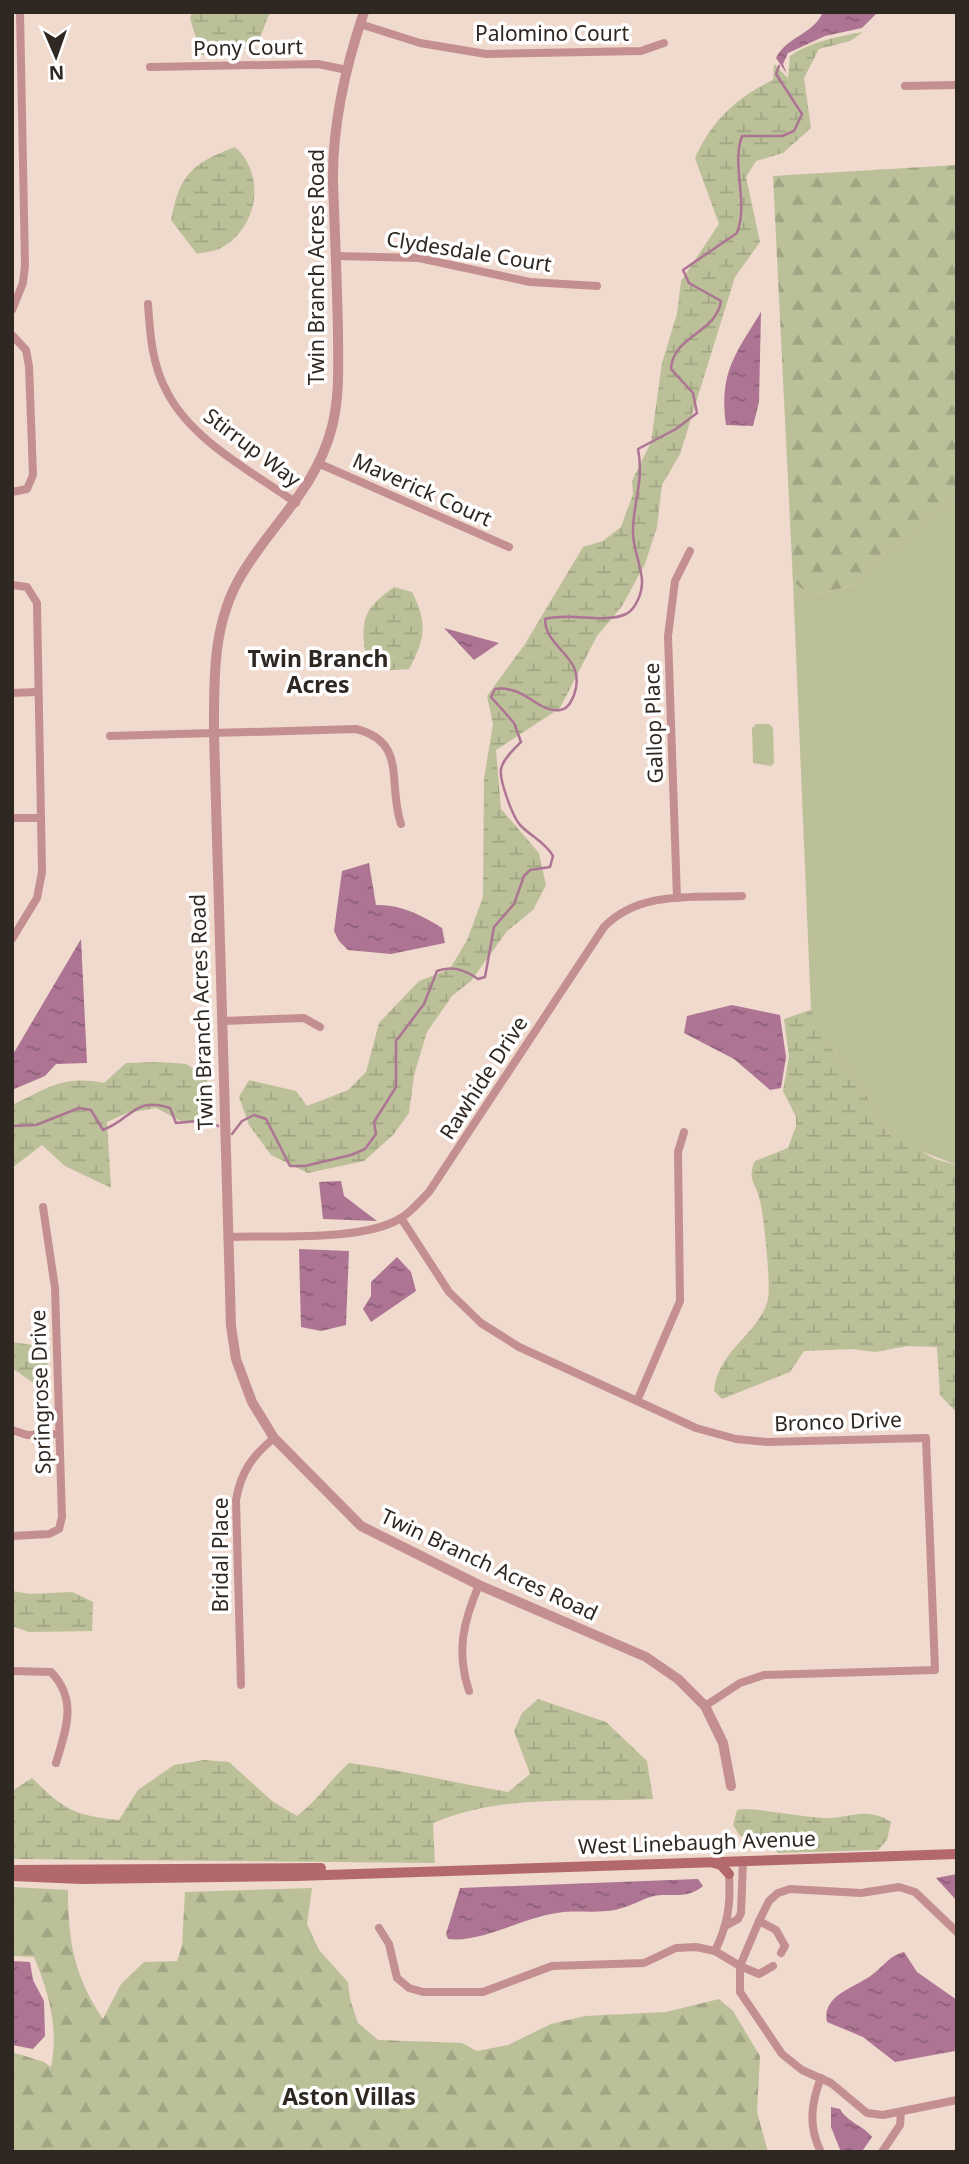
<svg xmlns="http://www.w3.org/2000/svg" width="969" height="2164" font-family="'Noto Sans',sans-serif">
  <defs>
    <pattern id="forest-firs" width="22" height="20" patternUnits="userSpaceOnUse" patternTransform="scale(1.75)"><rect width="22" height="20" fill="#bbc099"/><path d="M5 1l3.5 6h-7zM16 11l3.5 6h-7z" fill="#a1a584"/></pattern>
    <pattern id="wetland-marsh" width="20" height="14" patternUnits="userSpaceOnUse" patternTransform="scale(1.75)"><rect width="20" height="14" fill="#bbc099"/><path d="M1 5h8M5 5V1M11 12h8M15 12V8" fill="none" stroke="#a1a584"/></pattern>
    <pattern id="water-ripples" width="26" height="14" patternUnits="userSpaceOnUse" patternTransform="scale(1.75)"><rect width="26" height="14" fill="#ad7493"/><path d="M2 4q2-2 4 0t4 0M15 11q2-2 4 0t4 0" fill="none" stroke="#8d5f78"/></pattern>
  </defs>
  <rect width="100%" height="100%" fill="#f0d9cd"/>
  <g fill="url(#forest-firs)">
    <polygon points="957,165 957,498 929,516 914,534 886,551 854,585 811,596 793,582 773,176"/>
    <path d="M12,1887L68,1890C68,1941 74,1976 103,2019L121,1984L144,1962L177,1961L182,1946L185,1892L312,1888L307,1924L319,1950L348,1982L350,1999L358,2023L378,2040L462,2043L477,2051L508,2045L551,2024L585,2016L666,2012L719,1999L733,2011L760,2056L757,2112L768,2152H12V2052L44,2062L51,2067C59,2028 49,1993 34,1957L12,1956Z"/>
  </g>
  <g fill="url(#wetland-marsh)">
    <polygon points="192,12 270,12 257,45 233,53 201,55 190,18"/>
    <path d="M863,32L850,41L819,49L804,78L811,128L783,153L756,161L746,177L760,242L735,277L680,454L662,485L657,527L645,564L622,606L597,636L560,708L496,750L501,809L539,853L546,885L533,910L507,931L471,981L452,996L427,1032L414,1075L409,1113L393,1135L364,1161L308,1173L271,1155L249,1125L239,1097L249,1080L296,1091L307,1106L348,1090L366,1072L379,1023L419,981L450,969L467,940L483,897L484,779L493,724L487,696L525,644L583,547L603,541L621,527L633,494L632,481L651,442L662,363L677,314L681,281L719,224L695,158C712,121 736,98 773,80L774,64L788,78L790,56C812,41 837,37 863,32Z"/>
    <path d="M235,147C267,175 258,230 219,249C212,252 204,252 197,254L171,220C180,174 191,164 235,147Z"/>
    <path d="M394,587L412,592C428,624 425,639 409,669L389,670L365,651C360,616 367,607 394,587Z"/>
    <path d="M813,1009L831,1048L857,1080L889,1133L935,1159L957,1165V1413L940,1395L937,1347L908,1346L875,1352L852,1349L804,1351L790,1372L722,1399L714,1391C718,1349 760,1334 768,1299C771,1287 764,1215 760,1201C757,1184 746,1180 755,1161L788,1148L796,1126V1117L783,1091L789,1056L784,1019Z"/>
    <path d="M160,1062L186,1064L207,1077L208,1105L203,1124L181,1121L156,1108L127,1113L107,1122L111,1188L65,1166L42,1145L12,1168V1105C48,1088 63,1075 104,1083L126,1063Z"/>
    <polygon points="12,1342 38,1346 49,1367 38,1386 12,1368"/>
    <polygon points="12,1591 30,1594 72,1592 93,1602 92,1631 29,1632 12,1626"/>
    <path d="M538,1699L606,1722L647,1761L653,1799C578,1803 504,1793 433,1823L435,1863L12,1859V1791L32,1778C63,1809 75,1816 119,1820L138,1790L174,1765L204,1760L229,1762L272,1801L297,1816C319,1799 329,1781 349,1763C403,1770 455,1783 508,1792L530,1774L514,1731L522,1713Z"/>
    <path d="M746,1809C772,1811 797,1816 822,1818C847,1820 865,1805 891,1822L887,1840L878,1850L778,1853L768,1841L740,1836L733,1825L737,1810Z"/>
  </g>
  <g fill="#bbc099">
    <polygon points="957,498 957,1165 910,1147 889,1133 857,1080 831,1048 811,1010 793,582 811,596 854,585 886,551 914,534 929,516"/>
    <polygon points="756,724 769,724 773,728 774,763 771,766 753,763 752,728"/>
  </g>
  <g fill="url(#water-ripples)">
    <path d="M823,12H878L862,28L825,36L788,53L783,64L787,74L776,58C787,36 813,35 823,12Z"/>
    <path d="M761,312L759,402L753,426L726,425C719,372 735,355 761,312Z"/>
    <polygon points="444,628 499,643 474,660"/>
    <path d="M369,863L376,905C399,904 422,915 442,928L445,943L391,954L348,950L339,941L334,931L342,871Z"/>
    <polygon points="81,939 87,1063 56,1064 45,1076 12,1090 12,1056"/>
    <polygon points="732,1005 780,1015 786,1057 781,1088 770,1090 734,1059 684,1033 687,1016"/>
    <polygon points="341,1181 344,1196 377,1221 323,1219 319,1182"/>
    <polygon points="299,1249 349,1251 346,1325 321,1331 301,1327"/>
    <polygon points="397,1257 411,1272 416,1291 371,1322 363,1309 371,1296 371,1282"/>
    <polygon points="957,1874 957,1901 936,1878"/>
    <path d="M698,1879L703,1886C684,1902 667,1890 647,1898C633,1904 621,1910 606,1911C590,1913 573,1910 557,1913C521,1918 482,1943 448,1939L446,1934L460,1888Z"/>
    <path d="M904,1952L917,1972L957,2000L955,2051L895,2062L863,2037L827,2022C821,1994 858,1987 873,1974C885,1965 889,1956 904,1952Z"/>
    <polygon points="12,1961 30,1962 33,1980 44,2001 45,2036 33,2049 12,2045"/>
    <path d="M831,2107L840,2109C848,2123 863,2125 872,2137L863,2150L841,2152L831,2127Z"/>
  </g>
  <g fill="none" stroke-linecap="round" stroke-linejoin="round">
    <g stroke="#ad7493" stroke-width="2.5">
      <path d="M12,1126L36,1125L79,1108L91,1110L103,1130C132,1119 135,1096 170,1108L176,1123L209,1120L218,1126"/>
      <path d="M232,1134L242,1121L254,1115L266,1119L290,1166H305L351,1155L365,1149L376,1134L374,1122L396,1087V1041L424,1004L437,971C452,965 465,970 478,979L485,977L494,927L514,904L524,876L530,870L550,867L553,856C545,842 532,837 521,826C513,818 499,780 501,769C503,759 514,749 521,742L514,723L491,697L495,689C526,685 537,713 560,710C568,709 571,702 574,695C588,656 545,650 545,619C571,612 604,624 626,614C636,609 642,593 642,582C642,565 632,549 633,529C634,499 644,480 638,449L676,429L697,413L693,393L671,369C673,335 716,334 721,301L689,283L683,270L737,233C749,202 731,166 742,136H782L794,131L802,114L776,74L779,66"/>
    </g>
    <g stroke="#c48f90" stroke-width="8">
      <polyline points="360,24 420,43 486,54 641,51 664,43"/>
      <polyline points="150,67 318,64 347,70"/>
      <polyline points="905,86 957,85"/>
      <polyline points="337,256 419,258 530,282 597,286"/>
      <path d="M148,304C150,334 152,365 167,392C192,441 253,472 296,503"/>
      <polyline points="12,310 23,283 25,265 20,12"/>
      <polyline points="12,335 26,350 29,366 33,475 27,489 12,492"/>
      <polyline points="320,464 509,547"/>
      <polyline points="12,585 27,587 37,603 42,872 37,898 12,939"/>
      <polyline points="12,693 37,692"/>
      <path d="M110,736L356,729C408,742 387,783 401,824"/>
      <polyline points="12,818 41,818"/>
      <polyline points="677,898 668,636 675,581 690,551"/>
      <polyline points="222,1021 304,1018 320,1027"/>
      <polyline points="401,1218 449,1292 481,1323 519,1347 696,1428 736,1439 767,1442 926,1438 935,1670 764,1675 740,1683 705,1706"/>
      <path d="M228,1237C273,1235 363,1242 401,1218C411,1212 420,1201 429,1192L604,927C640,890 694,898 742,896"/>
      <polyline points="637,1401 680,1301 678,1152 684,1132"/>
      <polyline points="12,1430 27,1435 59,1434"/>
      <polyline points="12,1536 49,1534 59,1529 62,1517 55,1288 43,1207"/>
      <path d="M12,1671L51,1672C78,1700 66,1729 56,1763"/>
      <path d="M241,1685L236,1500C241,1472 252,1456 274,1438"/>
      <path d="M469,1691C456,1652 463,1622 479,1585"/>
      <polyline points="759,1921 740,1966 759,1974 773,1966"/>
      <polyline points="727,1925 738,1919 741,1913 743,1861"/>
      <polyline points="379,1928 389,1944 397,1978 409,1988 423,1992 483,1992 552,1966 644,1963 676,1948 696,1947 715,1951 740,1966 740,1992 782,2054 802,2070 831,2083 867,2113 883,2115 957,2100"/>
      <path d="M715,1951C728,1924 731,1904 729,1874"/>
      <polyline points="781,1953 785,1946 776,1930 759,1921 769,1901 778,1893 790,1889 861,1893 899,1887 915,1892 957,1932"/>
      <path d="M821,2078C811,2103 808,2127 821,2152"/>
      <polyline points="882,2152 900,2125 901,2112"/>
    </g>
    <path stroke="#c48f90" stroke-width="10" d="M364,12C345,68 332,124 333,183C335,233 337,282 338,332C338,364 340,395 332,427C316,489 273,522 242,574C212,623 214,679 214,734L231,1326L236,1359L252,1402L274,1438L361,1526L479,1585L646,1657L678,1679L705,1706L723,1743L731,1786"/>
    <g stroke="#b3686b" stroke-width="10">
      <polyline points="714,1863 721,1865 729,1874"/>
      <polyline points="12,1870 321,1868"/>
      <polyline points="12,1876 82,1879 296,1876 957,1854"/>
    </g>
  </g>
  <g text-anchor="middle" stroke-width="7" stroke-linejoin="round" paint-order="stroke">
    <g font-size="21" fill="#2f2722" stroke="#fff">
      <text x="552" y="41">Palomino Court</text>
      <text transform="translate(248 48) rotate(-1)" y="7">Pony Court</text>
      <text transform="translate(469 252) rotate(9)" y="7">Clydesdale Court</text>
      <text transform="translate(317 267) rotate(-90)" y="7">Twin Branch Acres Road</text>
      <text transform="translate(252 448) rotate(37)" y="7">Stirrup Way</text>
      <text transform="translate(422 490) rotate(24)" y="7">Maverick Court</text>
      <text transform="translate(654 723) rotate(-92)" y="7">Gallop Place</text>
      <text transform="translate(202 1012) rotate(-92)" y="7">Twin Branch Acres Road</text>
      <text transform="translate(484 1078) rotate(-57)" y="7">Rawhide Drive</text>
      <text transform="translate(41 1392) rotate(-92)" y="7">Springrose Drive</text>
      <text transform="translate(838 1422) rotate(-2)" y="7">Bronco Drive</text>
      <text transform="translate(221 1555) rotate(-90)" y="7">Bridal Place</text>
      <text transform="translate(489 1565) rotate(25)" y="7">Twin Branch Acres Road</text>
      <text transform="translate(697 1843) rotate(-2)" y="7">West Linebaugh Avenue</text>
    </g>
    <g font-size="23" font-weight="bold" fill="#2f2722" stroke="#fff">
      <text x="318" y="667">Twin Branch<tspan x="318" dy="26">Acres</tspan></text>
      <text x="349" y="2105">Aston Villas</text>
    </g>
  </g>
  <rect width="969" height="2164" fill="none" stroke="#2f2722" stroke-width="28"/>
  <g transform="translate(56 56) rotate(178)" stroke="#ffffff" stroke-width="5" paint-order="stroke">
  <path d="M0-5L12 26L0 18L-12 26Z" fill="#2f2722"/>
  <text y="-10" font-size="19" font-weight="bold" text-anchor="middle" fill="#2f2722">N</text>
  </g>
</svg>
